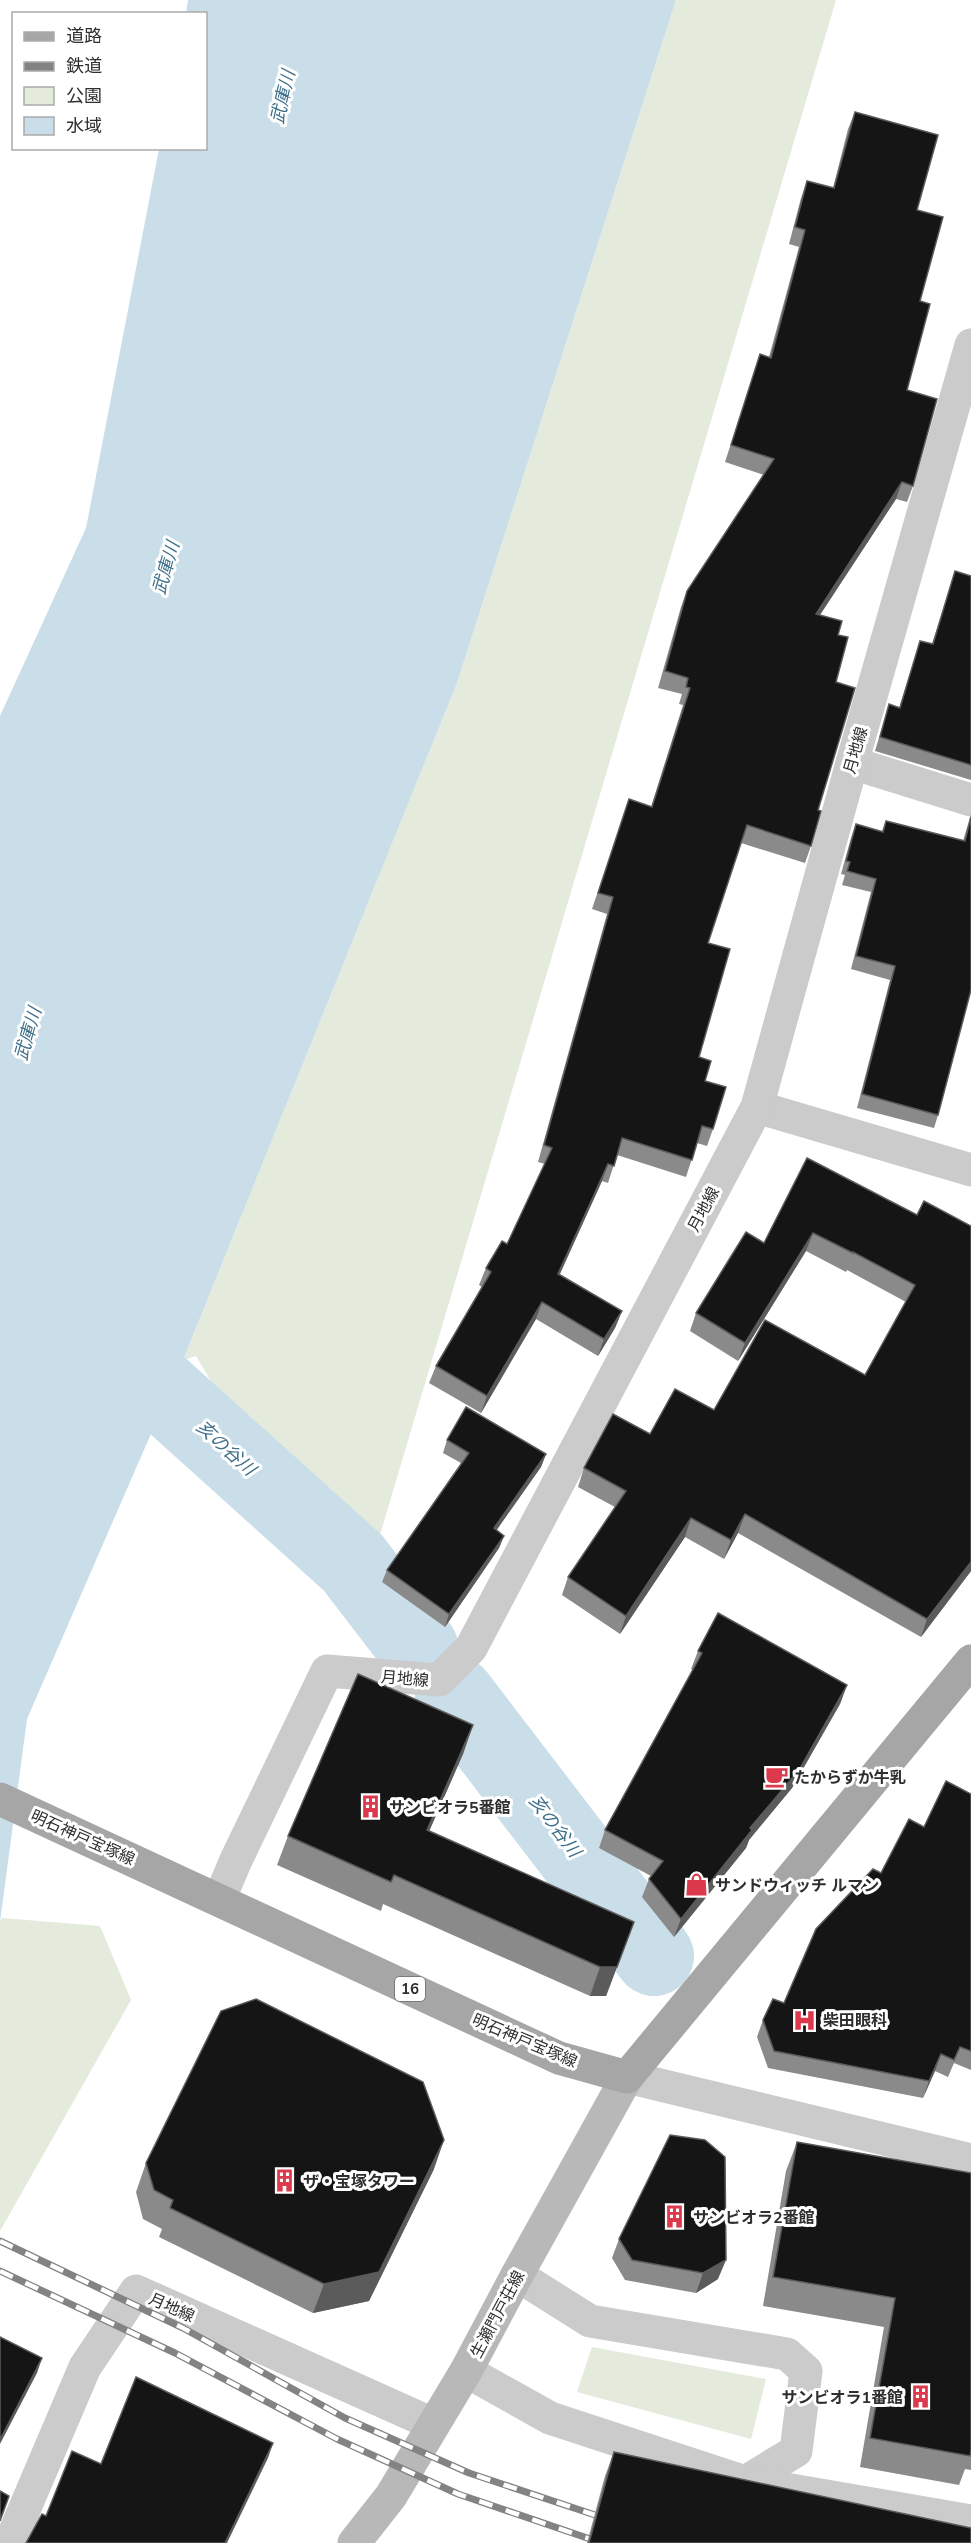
<svg xmlns="http://www.w3.org/2000/svg" width="971" height="2543" font-family="'Nunito Sans','Noto Sans JP',sans-serif">
  <rect width="100%" height="100%" fill="#fff"/>
  <g fill="#e4eadc">
    <polygon points="676,0 836,0 374,1555 288,1464 250,1447 196,1356 183,1360 457,683"/>
    <polygon points="2,1918 100,1926 131,2000 0,2231 0,1922"/>
    <polygon points="592,2347 766,2379 751,2439 577,2392"/>
  </g>
  <polygon fill="#c9dee9" points="188,0 676,0 457,683 183,1360 27,1719 0,1922 0,716 86,528 159,149 206,148 206,14 186,13"/>
  <g fill="none" stroke-linecap="round" stroke-linejoin="round">
    <g stroke="#c9dee9" stroke-width="80">
      <polyline points="0,1286 159,1388 353,1563 419,1649"/>
      <polyline points="455,1696 654,1956"/>
    </g>
    <g stroke="#cbcbcb" stroke-width="33">
      <polyline points="852,763 971,800"/>
      <polyline points="757,1107 971,1170"/>
      <polyline points="219,1900 236,1860 327,1671 439,1680 471,1648 757,1107 852,763 971,345"/>
      <polyline points="627,2077 971,2160"/>
      <polyline points="517,2275 590,2321 787,2354 806,2371 796,2451 745,2482"/>
      <polyline points="466,2371 550,2418 745,2482 971,2521"/>
      <polyline points="10,2543 85,2367 136,2291 433,2424"/>
    </g>
    <polyline stroke="#b8b8b8" stroke-width="33" points="354,2543 391,2496 466,2371 517,2275 627,2077"/>
    <polyline stroke="#a6a6a6" stroke-width="33" points="0,1799 559,2058 627,2077 971,1661"/>
    <defs>
      <g id="rail">
        <polyline points="0,2241 183,2328 345,2418 469,2473 610,2520"/>
        <polyline points="0,2271 175,2353 337,2439 458,2494 602,2543"/>
      </g>
    </defs>
    <use href="#rail" stroke="#838383" stroke-width="7"/>
    <use href="#rail" stroke="#fff" stroke-width="4.5" stroke-dasharray="14" stroke-linecap="butt"/>
  </g>
  <g fill="#8a8a8a">
    <polygon points="855,112 917,210 920,301 907,390 913,486 907,502 896,499 820,615 838,635 836,682 818,810 811,846 805,863 741,843 708,943 699,1057 705,1081 713,1129 707,1146 697,1143 686,1177 617,1155 608,1183 602,1181 560,1274 622,1311 615,1328 598,1356 536,1319 481,1413 429,1383 436,1366 482,1287 479,1285 486,1268 507,1244 545,1164 538,1162 607,914 592,909 629,799 651,807 683,705 679,704 682,694 658,688 681,607 687,591 764,475 725,462 760,354 769,357 799,247 789,244 801,198 807,181 833,188 848,129"/>
    <polygon points="955,571 971,576 971,780 875,751 889,704 899,708 920,641 932,644"/>
    <polygon points="971,814 971,990 938,1115 934,1128 857,1108 890,980 851,969 871,892 842,885 845,875 841,874 851,838 856,824 882,831 886,821 963,841"/>
    <polygon points="807,1158 917,1215 971,1226 971,1571 921,1637 738,1533 724,1559 685,1537 620,1634 562,1595 568,1577 615,1507 578,1487 584,1468 650,1434 714,1410 865,1375 906,1302 847,1270 846,1272 806,1251 738,1361 690,1331 696,1313 764,1243"/>
    <polygon points="447,1440 546,1454 541,1467 496,1530 504,1536 499,1548 445,1627 382,1582 387,1570 461,1463 443,1453"/>
    <polygon points="698,1651 847,1685 840,1704 792,1788 749,1840 746,1848 674,1937 642,1897 649,1879 651,1876 599,1848 605,1830 693,1670 691,1669"/>
    <polygon points="473,1725 463,1754 429,1831 634,1922 606,1996 590,1996 383,1904 381,1911 277,1865 288,1836"/>
    <polygon points="971,1794 971,2070 954,2063 948,2077 935,2071 923,2098 768,2068 757,2037 763,2020 784,2003 881,1873 924,1827"/>
    <polygon points="797,2142 971,2173 971,2470 965,2469 959,2485 860,2467 884,2327 763,2306 786,2171"/>
    <polygon points="146,2163 434,2169 369,2301 313,2313 159,2237 162,2229 143,2219 136,2192"/>
    <polygon points="619,2239 718,2279 696,2293 625,2280 612,2258"/>
    <polygon points="614,2452 971,2543 587,2543 605,2476"/>
  </g>
  <g fill="#5b5b5b">
    <polygon points="902,482 896,499 810,630 816,614"/>
    <polygon points="608,1164 602,1181 552,1291 558,1274"/>
    <polygon points="813,1233 806,1251 738,1361 745,1343"/>
    <polygon points="542,1302 536,1319 481,1413 487,1396"/>
    <polygon points="622,1311 615,1328 598,1356 604,1339"/>
    <polygon points="546,1454 541,1467 489,1541 494,1528"/>
    <polygon points="745,1514 738,1533 724,1559 731,1540"/>
    <polygon points="691,1518 685,1537 620,1634 626,1616"/>
    <polygon points="504,1536 499,1548 445,1627 449,1614"/>
    <polygon points="971,1562 971,1571 921,1637 927,1619"/>
    <polygon points="847,1685 840,1704 792,1788 749,1840 746,1848 674,1937 681,1919 750,1828"/>
    <polygon points="473,1725 463,1754 417,1859 427,1830"/>
    <polygon points="634,1922 606,1996 590,1996 600,1967"/>
    <polygon points="941,2054 935,2071 923,2098 929,2081"/>
    <polygon points="444,2140 434,2169 369,2301 313,2313 324,2284"/>
    <polygon points="726,2260 718,2279 696,2293 703,2273"/>
    <polygon points="42,2358 37,2373 0,2444 0,2440"/>
    <polygon points="273,2443 268,2458 227,2543 225,2543"/>
  </g>
  <g fill="#151515" stroke="#5b5b5b" stroke-width="1.5">
    <polygon points="855,112 938,135 917,210 943,217 920,301 930,304 907,390 937,399 913,486 902,482 816,614 842,621 838,635 848,637 836,682 855,688 818,810 821,811 811,846 747,825 708,943 730,949 699,1057 711,1061 705,1081 726,1087 713,1129 702,1126 692,1160 622,1138 614,1166 608,1164 558,1274 622,1311 604,1339 542,1302 487,1396 436,1366 491,1272 486,1268 502,1241 507,1244 509,1240 552,1148 544,1145 613,897 598,893 629,799 652,807 690,688 686,687 688,678 665,671 687,591 774,459 731,445 760,354 771,358 805,230 795,227 807,181 834,188"/>
    <polygon points="955,571 971,576 971,765 880,737 889,704 900,708 920,641 933,644"/>
    <polygon points="971,817 971,990 938,1115 862,1094 895,966 856,956 876,879 847,871 850,862 846,861 856,824 883,832 886,821 965,841"/>
    <polygon points="807,1158 917,1215 924,1201 971,1226 971,1562 927,1619 745,1514 731,1540 691,1518 626,1616 568,1577 626,1491 584,1468 613,1414 650,1434 675,1389 714,1410 765,1320 865,1375 915,1285 853,1252 853,1253 813,1233 745,1343 696,1313 746,1232 764,1243"/>
    <polygon points="466,1407 546,1454 494,1528 504,1536 449,1614 387,1570 469,1453 447,1440"/>
    <polygon points="718,1613 847,1685 799,1770 750,1828 752,1830 681,1919 649,1879 663,1861 605,1830 702,1653 698,1651"/>
    <polygon points="358,1674 473,1725 427,1830 634,1922 617,1967 600,1967 394,1875 391,1882 288,1836"/>
    <polygon points="946,1781 971,1794 971,2051 960,2047 954,2060 941,2054 929,2081 774,2051 763,2020 773,1999 784,2003 816,1929 873,1869 881,1873 909,1819 924,1827"/>
    <polygon points="256,1999 423,2082 444,2140 379,2272 324,2284 170,2208 173,2200 154,2190 146,2163 221,2011"/>
    <polygon points="670,2135 705,2140 725,2157 726,2260 703,2273 632,2260 619,2239"/>
    <polygon points="797,2142 971,2173 971,2450 970,2456 870,2438 895,2298 773,2277"/>
    <polygon points="0,2337 42,2358 0,2440"/>
    <polygon points="136,2377 273,2443 225,2543 26,2543 42,2514 46,2516 72,2451 101,2464"/>
    <polygon points="614,2452 971,2528 971,2543 589,2543"/>
    <polygon points="0,2491 9,2496 0,2521"/>
  </g>
  <defs>
    <symbol id="cafe-bare" viewBox="-9 -9 18 18"><path d="M-5.5-4.5H6V0H3Q3 3.5 0 3.5H-2.5Q-5.5 3.5-5.5 0ZM3-3.2v2h1.7v-2ZM-6 4.5H4V6H-6Z" fill="#dc394c" stroke="#fff" stroke-width="2.5" paint-order="stroke"/></symbol>
    <symbol id="building-bare" viewBox="-9 -9 18 18"><path d="M-4-6H4V6H1V3H-1V6H-4ZM-2.5-4.3h1.7v1.8h-1.7ZM.8-4.3h1.7v1.8H.8ZM-2.5-1h1.7V.8h-1.7ZM.8-1h1.7V.8H.8Z" fill="#dc394c" stroke="#fff" stroke-width="2.5" paint-order="stroke"/></symbol>
    <symbol id="shop-bare" viewBox="-9 -9 18 18"><path d="M-5-2.5h2.3a2.7 3.5 0 0 1 5.4 0H5L5.5 6h-11ZM-1.5-2.5h3a1.5 2.3 0 0 0-3 0Z" fill="#dc394c" stroke="#fff" stroke-width="2.5" paint-order="stroke"/></symbol>
    <symbol id="hospital-bare" viewBox="-9 -9 18 18"><path d="M-5-5h3v3.5h4V-5h3V5h-3V1.5h-4V5h-3Z" fill="#dc394c" stroke="#fff" stroke-width="2.5" paint-order="stroke"/></symbol>
  </defs>
  <g fill-rule="evenodd">
    <use href="#cafe-bare" x="760" y="1760" width="33" height="33"/>
    <use href="#building-bare" x="354" y="1790" width="33" height="33"/>
    <use href="#shop-bare" x="680" y="1868" width="33" height="33"/>
    <use href="#hospital-bare" x="788" y="2004" width="33" height="33"/>
    <use href="#building-bare" x="268" y="2164" width="33" height="33"/>
    <use href="#building-bare" x="658" y="2200" width="33" height="33"/>
    <use href="#building-bare" x="904" y="2380" width="33" height="33"/>
  </g>
  <g text-anchor="middle" stroke-width="6" stroke-linejoin="round" paint-order="stroke">
    <rect fill="#fff" stroke="#6d6d6d" stroke-width="1.5" x="395" y="1977" width="30" height="24" rx="4.5"/>
    <g font-size="15" font-weight="bold" fill="#2e2e2e">
      <text x="410" y="1994">16</text>
    </g>
    <g font-size="16" fill="#2e2e2e" stroke="#fff">
      <text transform="translate(855 750) rotate(-74)" y="6">月地線</text>
      <text transform="translate(703 1209) rotate(-62)" y="6">月地線</text>
      <text transform="translate(405 1678) rotate(5)" y="6">月地線</text>
      <text transform="translate(83 1837) rotate(24)" y="6">明石神戸宝塚線</text>
      <text transform="translate(525 2040) rotate(23)" y="6">明石神戸宝塚線</text>
      <text transform="translate(172 2307) rotate(24)" y="6">月地線</text>
      <text transform="translate(497 2314) rotate(-62)" y="6">生瀬門戸荘線</text>
    </g>
    <g font-size="16" font-weight="bold" fill="#2e2e2e" stroke="#fff" text-anchor="start">
      <text x="794" y="1783">たからずか牛乳</text>
      <text x="389" y="1813">サンビオラ5番館</text>
      <text x="715" y="1891">サンドウィッチ ルマン</text>
      <text x="823" y="2026">柴田眼科</text>
      <text x="303" y="2187">ザ・宝塚タワー</text>
      <text x="693" y="2223">サンビオラ2番館</text>
      <text x="903" y="2403" text-anchor="end">サンビオラ1番館</text>
    </g>
    <g font-size="18" font-style="italic" fill="#40718b" stroke="#fff">
      <text transform="translate(283 97) rotate(-77)" y="6">武庫川</text>
      <text transform="translate(166 568) rotate(-74)" y="6">武庫川</text>
      <text transform="translate(28 1034) rotate(-74)" y="6">武庫川</text>
      <text transform="translate(226 1448) rotate(42)" y="6">亥の谷川</text>
      <text transform="translate(555 1826) rotate(53)" y="6">亥の谷川</text>
    </g>
  </g>
  <rect x="12" y="12" width="195" height="138" fill="#ffffff" stroke="#ababab" stroke-width="1.5"/>
  <rect x="24" y="32" width="30" height="9" fill="#a6a6a6" stroke="#ababab" stroke-width="1.5"/>
  <text x="66" y="42" font-size="18" fill="#2e2e2e">道路</text>
  <rect x="24" y="62" width="30" height="9" fill="#838383" stroke="#ababab" stroke-width="1.5"/>
  <text x="66" y="72" font-size="18" fill="#2e2e2e">鉄道</text>
  <rect x="24" y="87" width="30" height="18" fill="#e4eadc" stroke="#ababab" stroke-width="1.5"/>
  <text x="66" y="102" font-size="18" fill="#2e2e2e">公園</text>
  <rect x="24" y="117" width="30" height="18" fill="#c9dee9" stroke="#ababab" stroke-width="1.5"/>
  <text x="66" y="132" font-size="18" fill="#2e2e2e">水域</text>
</svg>
